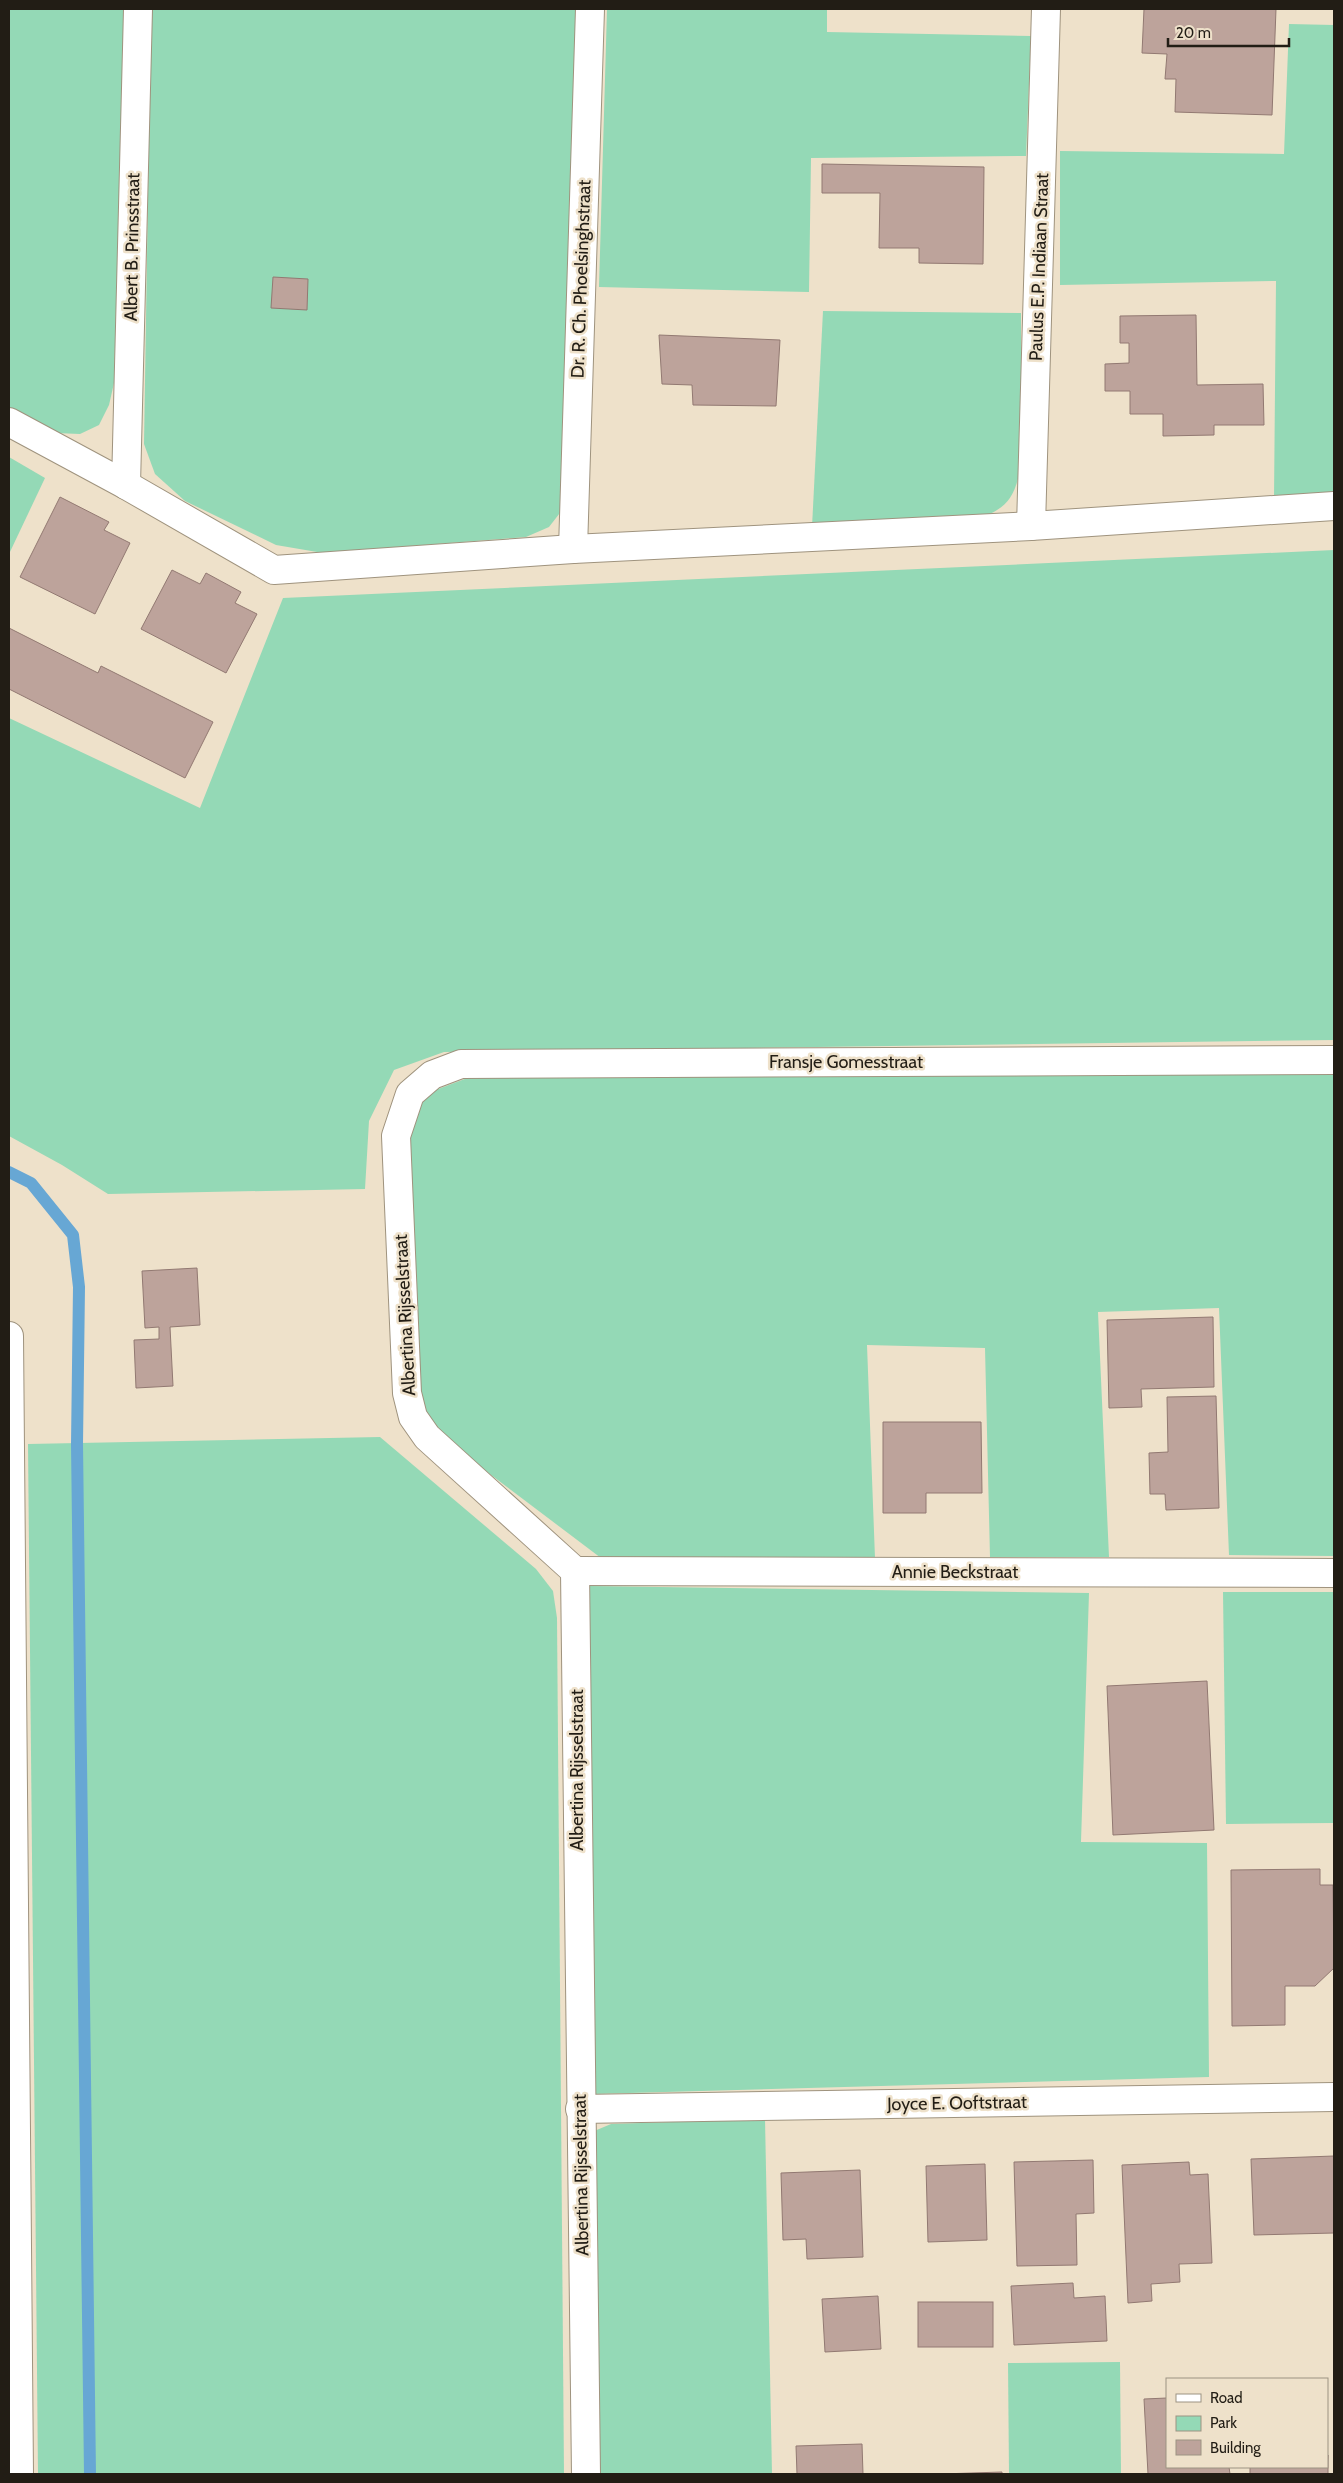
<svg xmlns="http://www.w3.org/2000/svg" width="1343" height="2483" font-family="Cabin,sans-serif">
  <rect width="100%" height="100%" fill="#eee1ca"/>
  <g fill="#94d9b6">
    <polygon points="9,9 124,9 114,383 109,405 99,425 80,434 55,433 9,408"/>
    <polygon points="151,9 576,9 563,509 549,527 526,537 323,553 276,545 185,501 155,474 144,444"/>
    <polygon points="607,9 827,9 827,32 1031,36 1026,156 811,158 809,292 599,287"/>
    <polygon points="1289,24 1334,25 1334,494 1274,498 1276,281 1060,285 1060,151 1284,154"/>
    <path d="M823,311L1021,313V466C1014,499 1008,507 977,520L812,527Z"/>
    <polygon points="9,457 45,478 9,554"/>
    <polygon points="1334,550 1334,1040 444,1052 394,1070 369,1121 365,1189 108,1194 62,1165 9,1136 9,718 200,808 283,598"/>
    <polygon points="1334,1072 1334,1556 1229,1555 1219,1308 1098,1312 1109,1557 990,1557 985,1348 867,1345 875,1558 601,1558 409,1413 400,1126 417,1097 470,1077"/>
    <polygon points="380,1437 536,1569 553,1591 557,1618 564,2474 38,2474 28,1444"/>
    <polygon points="589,1586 1089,1593 1081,1842 1207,1843 1209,2077 593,2094"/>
    <polygon points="1223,1592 1334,1592 1334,1823 1226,1824"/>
    <polygon points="765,2119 772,2474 599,2474 592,2132 611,2124"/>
    <polygon points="1120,2362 1121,2474 1009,2474 1008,2363"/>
  </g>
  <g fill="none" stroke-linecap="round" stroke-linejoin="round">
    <polyline stroke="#67a7d4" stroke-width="12" points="9,1172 31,1183 73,1235 79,1287 77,1444 90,2474"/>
  </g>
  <g fill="#bda39b" stroke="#927972">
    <polygon points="1144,9 1276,9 1272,115 1175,112 1176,79 1165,79 1167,54 1142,53"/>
    <polygon points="822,164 984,167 983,264 919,263 919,248 879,248 880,193 822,193"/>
    <polygon points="273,277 308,279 307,310 271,308"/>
    <polygon points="1196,315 1197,385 1263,384 1264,425 1214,425 1214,435 1163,436 1163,414 1130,414 1130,391 1105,391 1105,364 1129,363 1129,343 1120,343 1120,316"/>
    <polygon points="659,335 780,340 776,406 693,405 692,385 662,384"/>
    <polygon points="60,497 109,522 104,530 130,543 95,614 20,577"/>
    <polygon points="172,570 200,584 206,573 241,592 235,603 257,614 226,673 141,629"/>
    <polygon points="9,628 98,673 101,666 213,722 185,778 9,689"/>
    <polygon points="197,1268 200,1325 170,1327 173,1386 136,1388 134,1340 159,1339 159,1327 145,1328 142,1271"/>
    <polygon points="1213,1317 1214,1387 1141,1389 1142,1407 1109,1408 1107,1320"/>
    <polygon points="1216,1396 1219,1508 1166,1510 1165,1494 1150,1494 1149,1453 1168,1452 1167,1397"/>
    <polygon points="883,1422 981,1422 982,1493 926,1493 926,1513 883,1513"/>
    <polygon points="1207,1681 1214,1830 1113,1835 1107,1686"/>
    <polygon points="1320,1869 1320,1885 1333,1885 1334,1968 1315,1986 1285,1986 1285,2025 1232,2026 1231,1870"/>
    <polygon points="1334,2156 1334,2233 1254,2235 1251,2159"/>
    <polygon points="1093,2160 1094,2213 1076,2214 1077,2265 1017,2266 1014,2162"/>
    <polygon points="1189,2162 1190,2175 1208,2174 1212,2263 1179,2264 1180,2282 1151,2284 1152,2301 1128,2303 1122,2165"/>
    <polygon points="985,2164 987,2240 928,2242 926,2166"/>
    <polygon points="860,2170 863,2257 807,2259 806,2239 783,2240 781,2173"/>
    <polygon points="1073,2283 1074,2298 1105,2296 1107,2341 1014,2345 1011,2286"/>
    <polygon points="878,2296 881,2349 825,2352 822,2299"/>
    <rect x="918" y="2302" width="75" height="45"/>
    <polygon points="1167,2398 1167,2467 1229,2467 1230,2474 1148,2474 1144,2399"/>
    <polygon points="862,2444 863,2474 797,2474 796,2446"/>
    <polygon points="1328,2455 1328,2474 1250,2474 1250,2467 1327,2467"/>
    <polygon points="1002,2472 1002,2474 941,2474"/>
  </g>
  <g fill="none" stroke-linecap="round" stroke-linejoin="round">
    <defs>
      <g id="street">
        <polyline points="9,422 126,485 274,570 573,549 1031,526 1334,506"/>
        <polyline points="126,485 138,9"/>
        <polyline points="1031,526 1046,9"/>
        <polyline points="573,549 590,9"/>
        <polyline points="9,1336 19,2474"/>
        <polyline points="575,1571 1334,1573"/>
        <polyline points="580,2109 1334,2097"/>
        <polyline points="586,2474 575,1571 427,1437 413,1417 407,1393 396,1136 410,1094 432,1075 461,1064 1334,1060"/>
      </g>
    </defs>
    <use href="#street" stroke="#9f937e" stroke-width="30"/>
    <use href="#street" stroke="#fff" stroke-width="28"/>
  </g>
  <g text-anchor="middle" stroke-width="5" stroke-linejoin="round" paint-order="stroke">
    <g font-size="18" fill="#221d15" stroke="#eee1ca">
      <text transform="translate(132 247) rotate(-89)" y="6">Albert B. Prinsstraat</text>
      <text transform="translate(1039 267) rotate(-88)" y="6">Paulus E.P. Indiaan Straat</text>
      <text transform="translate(581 279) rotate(-88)" y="6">Dr. R. Ch. Phoelsinghstraat</text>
      <text x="846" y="1068">Fransje Gomesstraat</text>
      <text transform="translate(405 1315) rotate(-93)" y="6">Albertina Rijsselstraat</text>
      <text x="955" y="1578">Annie Beckstraat</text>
      <text transform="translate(577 1770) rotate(-90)" y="6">Albertina Rijsselstraat</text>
      <text transform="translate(957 2103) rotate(-1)" y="6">Joyce E. Ooftstraat</text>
      <text transform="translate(581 2175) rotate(-91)" y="6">Albertina Rijsselstraat</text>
    </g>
  </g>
  <rect width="1343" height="2483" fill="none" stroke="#221d15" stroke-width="20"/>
  <rect x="1166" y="2378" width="162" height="90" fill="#eee1ca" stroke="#9c9382"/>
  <rect x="1176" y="2394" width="25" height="8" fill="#ffffff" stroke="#9c9382"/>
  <text x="1210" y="2403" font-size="15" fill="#221d15">Road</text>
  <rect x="1176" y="2416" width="25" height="15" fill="#94d9b6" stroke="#9c9382"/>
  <text x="1210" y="2428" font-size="15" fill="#221d15">Park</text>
  <rect x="1176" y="2440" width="25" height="15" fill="#bda39b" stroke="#9c9382"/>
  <text x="1210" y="2453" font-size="15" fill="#221d15">Building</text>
  <path d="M1168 38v8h121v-8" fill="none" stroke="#221d15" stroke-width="2.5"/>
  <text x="1176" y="38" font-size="15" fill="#221d15" stroke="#eee1ca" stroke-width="4" paint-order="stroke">20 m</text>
</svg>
